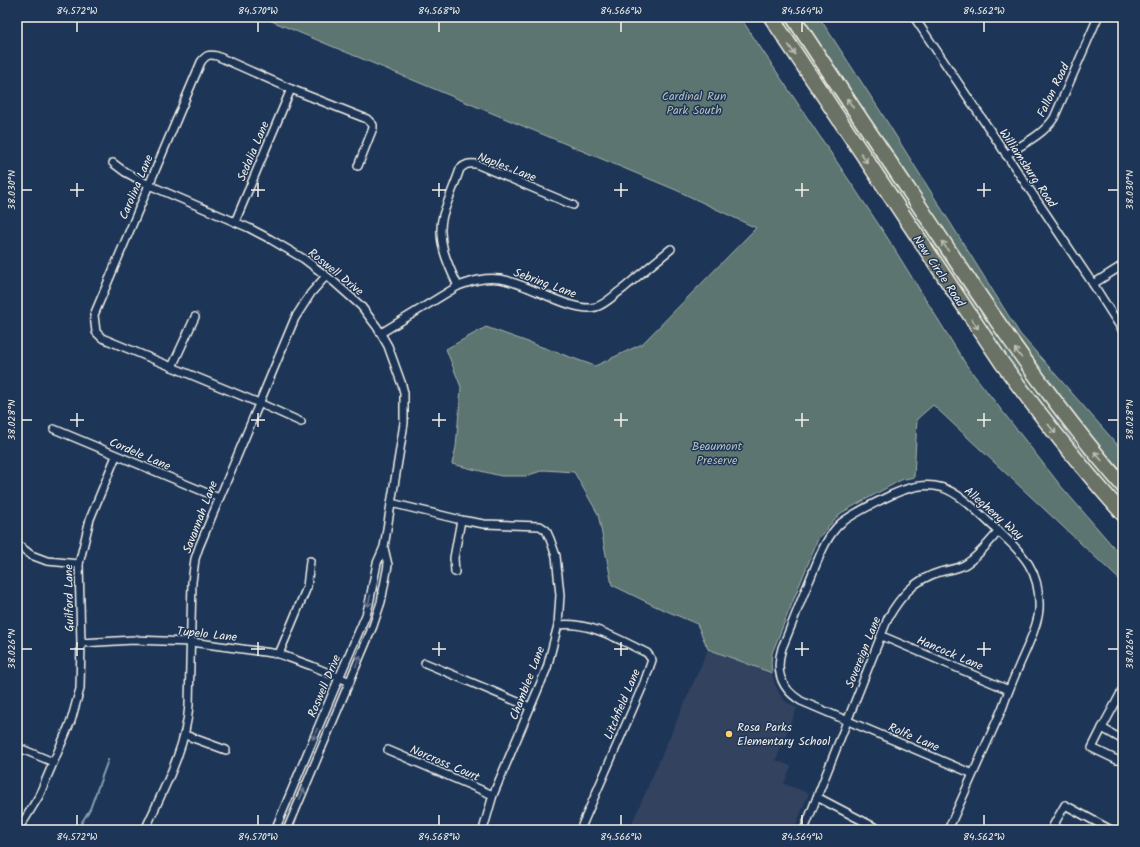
<svg xmlns="http://www.w3.org/2000/svg" width="1140" height="847" font-family="Kalam,sans-serif">
  <rect width="100%" height="100%" fill="#1d3557"/>
  <filter id="ink" filterUnits="userSpaceOnUse"><feTurbulence type="fractalNoise" baseFrequency=".025" numOctaves="2"/><feDisplacementMap in="SourceGraphic" scale="8" xChannelSelector="R" yChannelSelector="G"/><feConvolveMatrix kernelMatrix="1 2 1 2 8 2 1 2 1" color-interpolation-filters="sRGB"/></filter>
  <g filter="url(#ink)">
    <polygon fill="#32435e" points="708,649 772,673 774,682 779,693 785,701 797,708 776,760 791,766 784,784 809,793 794,830 629,830"/>
    <g fill="#5c7470" stroke="#a8b2ac">
      <polygon points="262,17 740,17 885,234 967,366 1060,485 1123,558 1123,583 933,405 917,419 914,477 901,480 841,513 826,529 818,539 772,653 771,663 772,673 708,649 697,624 655,606 612,585 598,514 574,472 544,470 526,476 501,476 452,464 456,447 461,387 446,349 486,327 595,366 642,344 756,228 676,190"/>
      <polygon points="776,17 785,17 967,293 1075,443 1123,496 1123,508 1070,447 987,334"/>
      <polygon points="800,17 819,17 879,109 1020,334 1123,451 1123,473 1092,438 1014,338"/>
    </g>
    <g fill="none" stroke-linecap="round" stroke-linejoin="round">
      <polyline stroke="#8aa1b1" stroke-width="2" points="77,830 90,809 108,760"/>
      <defs>
        <g id="street">
          <polyline points="914,17 1093,284 1123,331"/>
          <path d="M1006,155C1023,144 1043,135 1054,118L1098,17"/>
          <polyline points="113,163 125,172 149,185 249,228 270,239 304,259 334,282 361,306 377,327 388,346 402,385 404,393 404,423 400,449 384,547 377,563 369,604 366,615 339,678 275,830"/>
          <polyline points="235,222 291,89"/>
          <polyline points="1093,284 1123,265"/>
          <path d="M458,286C448,265 436,240 443,215C448,200 455,184 460,169C465,164 469,163 476,164L573,205"/>
          <path d="M381,333L458,286C472,281 485,277 500,279C526,282 573,314 596,307C606,304 615,294 624,288C639,275 655,262 671,249"/>
          <polyline points="172,367 195,317"/>
          <path d="M301,422L259,403L102,338L96,332L94,315L201,62C206,55 209,54 217,56L291,89L367,119L373,125V128L358,166"/>
          <polyline points="54,429 219,498"/>
          <polyline points="391,503 461,520 484,524 540,526 546,530 550,539 556,556 560,595 558,625 547,668 493,795 483,830"/>
          <polyline points="17,544 31,555 47,561 79,564"/>
          <polyline points="455,572 454,558 461,520"/>
          <path d="M558,625C589,621 620,640 647,653L652,660L644,683L580,830"/>
          <polyline points="882,636 1009,690"/>
          <polyline points="81,643 134,640 191,642 279,654 312,666 350,682"/>
          <polyline points="279,654 307,587 310,561"/>
          <polyline points="425,663 530,707"/>
          <polyline points="1123,689 1102,728 1123,740"/>
          <polyline points="1102,728 1092,748 1117,760"/>
          <polyline points="185,735 226,750"/>
          <polyline points="17,747 53,762"/>
          <polyline points="388,750 493,795"/>
          <polyline points="817,797 880,830"/>
          <polyline points="17,829 25,819 39,796 71,721 76,703 80,689 81,643 79,564 90,519 116,456"/>
          <path d="M145,830C163,790 186,749 189,705L192,582L195,559L199,547L295,318L311,293L326,276"/>
          <polyline points="287,830 373,626 381,602 388,565 384,548"/>
          <path d="M804,830L888,618C900,597 915,579 940,572C948,570 958,569 966,564C979,556 989,542 999,531"/>
          <path d="M948,830L1002,709C1009,689 1017,670 1026,650C1031,638 1038,624 1039,610C1041,570 1023,554 996,529C955,491 940,470 883,499C869,506 854,513 841,523C824,538 817,564 808,584C799,605 791,627 782,648C775,671 780,688 801,701L973,774"/>
          <polyline points="1061,830 1053,826 1065,805 1111,830"/>
        </g>
        <g id="highway">
          <path d="M771,17L1002,363C1040,415 1080,466 1123,514"/>
          <path d="M793,17C832,77 872,136 912,195C979,296 1044,394 1123,486"/>
        </g>
      </defs>
      <use href="#street" stroke="#f4f1e8" stroke-width="10"/>
      <use href="#highway" stroke="#f4f1e8" stroke-width="17"/>
      <use href="#street" stroke="#1d3557" stroke-width="7"/>
      <use href="#highway" stroke="#6b7165" stroke-width="14"/>
    </g>
    <defs><path id="oneway-shaft" d="M-6 0H5M1.5-3L5.5 0L1.5 3" fill="none" stroke-width="1.6" stroke-linecap="round" stroke-linejoin="round"/></defs>
    <g stroke="#bdbeb4">
      <use href="#oneway-shaft" transform="translate(792 50) rotate(56)"/>
      <use href="#oneway-shaft" transform="translate(850 103) rotate(-124)"/>
      <use href="#oneway-shaft" transform="translate(864 158) rotate(56)"/>
      <use href="#oneway-shaft" transform="translate(945 246) rotate(-124)"/>
      <use href="#oneway-shaft" transform="translate(975 324) rotate(55)"/>
      <use href="#oneway-shaft" transform="translate(1018 353) rotate(-126)"/>
      <use href="#oneway-shaft" transform="translate(1052 429) rotate(51)"/>
      <use href="#oneway-shaft" transform="translate(1098 456) rotate(-130)"/>
    </g>
    <g stroke="#68778a">
      <use href="#oneway-shaft" transform="translate(369 601) rotate(103)"/>
      <use href="#oneway-shaft" transform="translate(358 661) rotate(-67)"/>
      <use href="#oneway-shaft" transform="translate(315 734) rotate(113)"/>
      <use href="#oneway-shaft" transform="translate(302 794) rotate(-67)"/>
    </g>
  </g>
  <path fill="none" stroke="#f4f1e8" stroke-width="1.5" d="M77,22V32M258,22V32M439,22V32M621,22V32M802,22V32M984,22V32M77,183V197M258,183V197M439,183V197M621,183V197M802,183V197M984,183V197M22,190H32M70,190H84M251,190H265M432,190H446M614,190H628M795,190H809M977,190H991M1108,190H1118M77,413V427M258,413V427M439,413V427M621,413V427M802,413V427M984,413V427M22,420H32M70,420H84M251,420H265M432,420H446M614,420H628M795,420H809M977,420H991M1108,420H1118M77,642V656M258,642V656M439,642V656M621,642V656M802,642V656M984,642V656M22,649H32M70,649H84M251,649H265M432,649H446M614,649H628M795,649H809M977,649H991M1108,649H1118M77,815V825M258,815V825M439,815V825M621,815V825M802,815V825M984,815V825"/>
  <circle fill="#ffd166" stroke="#1d3557" stroke-width="1.5" cx="729" cy="734" r="4"/>
  <g text-anchor="middle" stroke-width="3" stroke-linejoin="round" paint-order="stroke">
    <g font-size="12" fill="#f4f1e8" stroke="#1d3557">
      <text transform="translate(1053 90) rotate(-64)" y="4">Fallon Road</text>
      <text transform="translate(253 151) rotate(-67)" y="4">Sedalia Lane</text>
      <text transform="translate(507 167) rotate(21)" y="4">Naples Lane</text>
      <text transform="translate(1028 168) rotate(56)" y="4">Williamsburg Road</text>
      <text transform="translate(136 187) rotate(-67)" y="4">Carolina Lane</text>
      <text transform="translate(939 271) rotate(56)" y="4">New Circle Road</text>
      <text transform="translate(336 272) rotate(39)" y="4">Roswell Drive</text>
      <text transform="translate(545 283) rotate(20)" y="4">Sebring Lane</text>
      <text transform="translate(140 454) rotate(23)" y="4">Cordele Lane</text>
      <text transform="translate(994 513) rotate(41)" y="4">Allegheny Way</text>
      <text transform="translate(200 517) rotate(-69)" y="4">Savannah Lane</text>
      <text transform="translate(69 598) rotate(-91)" y="4">Guilford Lane</text>
      <text transform="translate(207 634) rotate(6)" y="4">Tupelo Lane</text>
      <text transform="translate(863 652) rotate(-68)" y="4">Sovereign Lane</text>
      <text transform="translate(950 653) rotate(23)" y="4">Hancock Lane</text>
      <text transform="translate(527 683) rotate(-69)" y="4">Chamblee Lane</text>
      <text transform="translate(324 686) rotate(-67)" y="4">Roswell Drive</text>
      <text transform="translate(622 704) rotate(-67)" y="4">Litchfield Lane</text>
      <text transform="translate(914 737) rotate(23)" y="4">Rolfe Lane</text>
      <text transform="translate(445 763) rotate(23)" y="4">Norcross Court</text>
    </g>
    <g font-size="12" fill="#b7bfb8" stroke="#1d3557">
      <text x="694" y="100">Cardinal Run<tspan x="694" dy="14">Park South</tspan></text>
      <text x="717" y="450">Beaumont<tspan x="717" dy="14">Preserve</tspan></text>
    </g>
    <g font-size="12" fill="#f4f1e8" stroke="#1d3557" text-anchor="start">
      <text x="737" y="731">Rosa Parks<tspan x="737" dy="14">Elementary School</tspan></text>
    </g>
  </g>
  <rect width="1140" height="847" fill="none" stroke="#1d3557" stroke-width="44"/>
  <rect x="22" y="22" width="1096" height="803" fill="none" stroke="#f4f1e8" stroke-width="1.5"/>
  <g font-size="10" text-anchor="middle" fill="#f4f1e8">
    <text x="77" y="14">84.572°W</text>
    <text x="258" y="14">84.570°W</text>
    <text x="439" y="14">84.568°W</text>
    <text x="621" y="14">84.566°W</text>
    <text x="802" y="14">84.564°W</text>
    <text x="984" y="14">84.562°W</text>
    <text transform="translate(11 190) rotate(-90)" y="4">38.030°N</text>
    <text transform="translate(1129 190) rotate(-90)" y="4">38.030°N</text>
    <text transform="translate(11 420) rotate(-90)" y="4">38.028°N</text>
    <text transform="translate(1129 420) rotate(-90)" y="4">38.028°N</text>
    <text transform="translate(11 649) rotate(-90)" y="4">38.026°N</text>
    <text transform="translate(1129 649) rotate(-90)" y="4">38.026°N</text>
    <text x="77" y="840">84.572°W</text>
    <text x="258" y="840">84.570°W</text>
    <text x="439" y="840">84.568°W</text>
    <text x="621" y="840">84.566°W</text>
    <text x="802" y="840">84.564°W</text>
    <text x="984" y="840">84.562°W</text>
  </g>
</svg>
